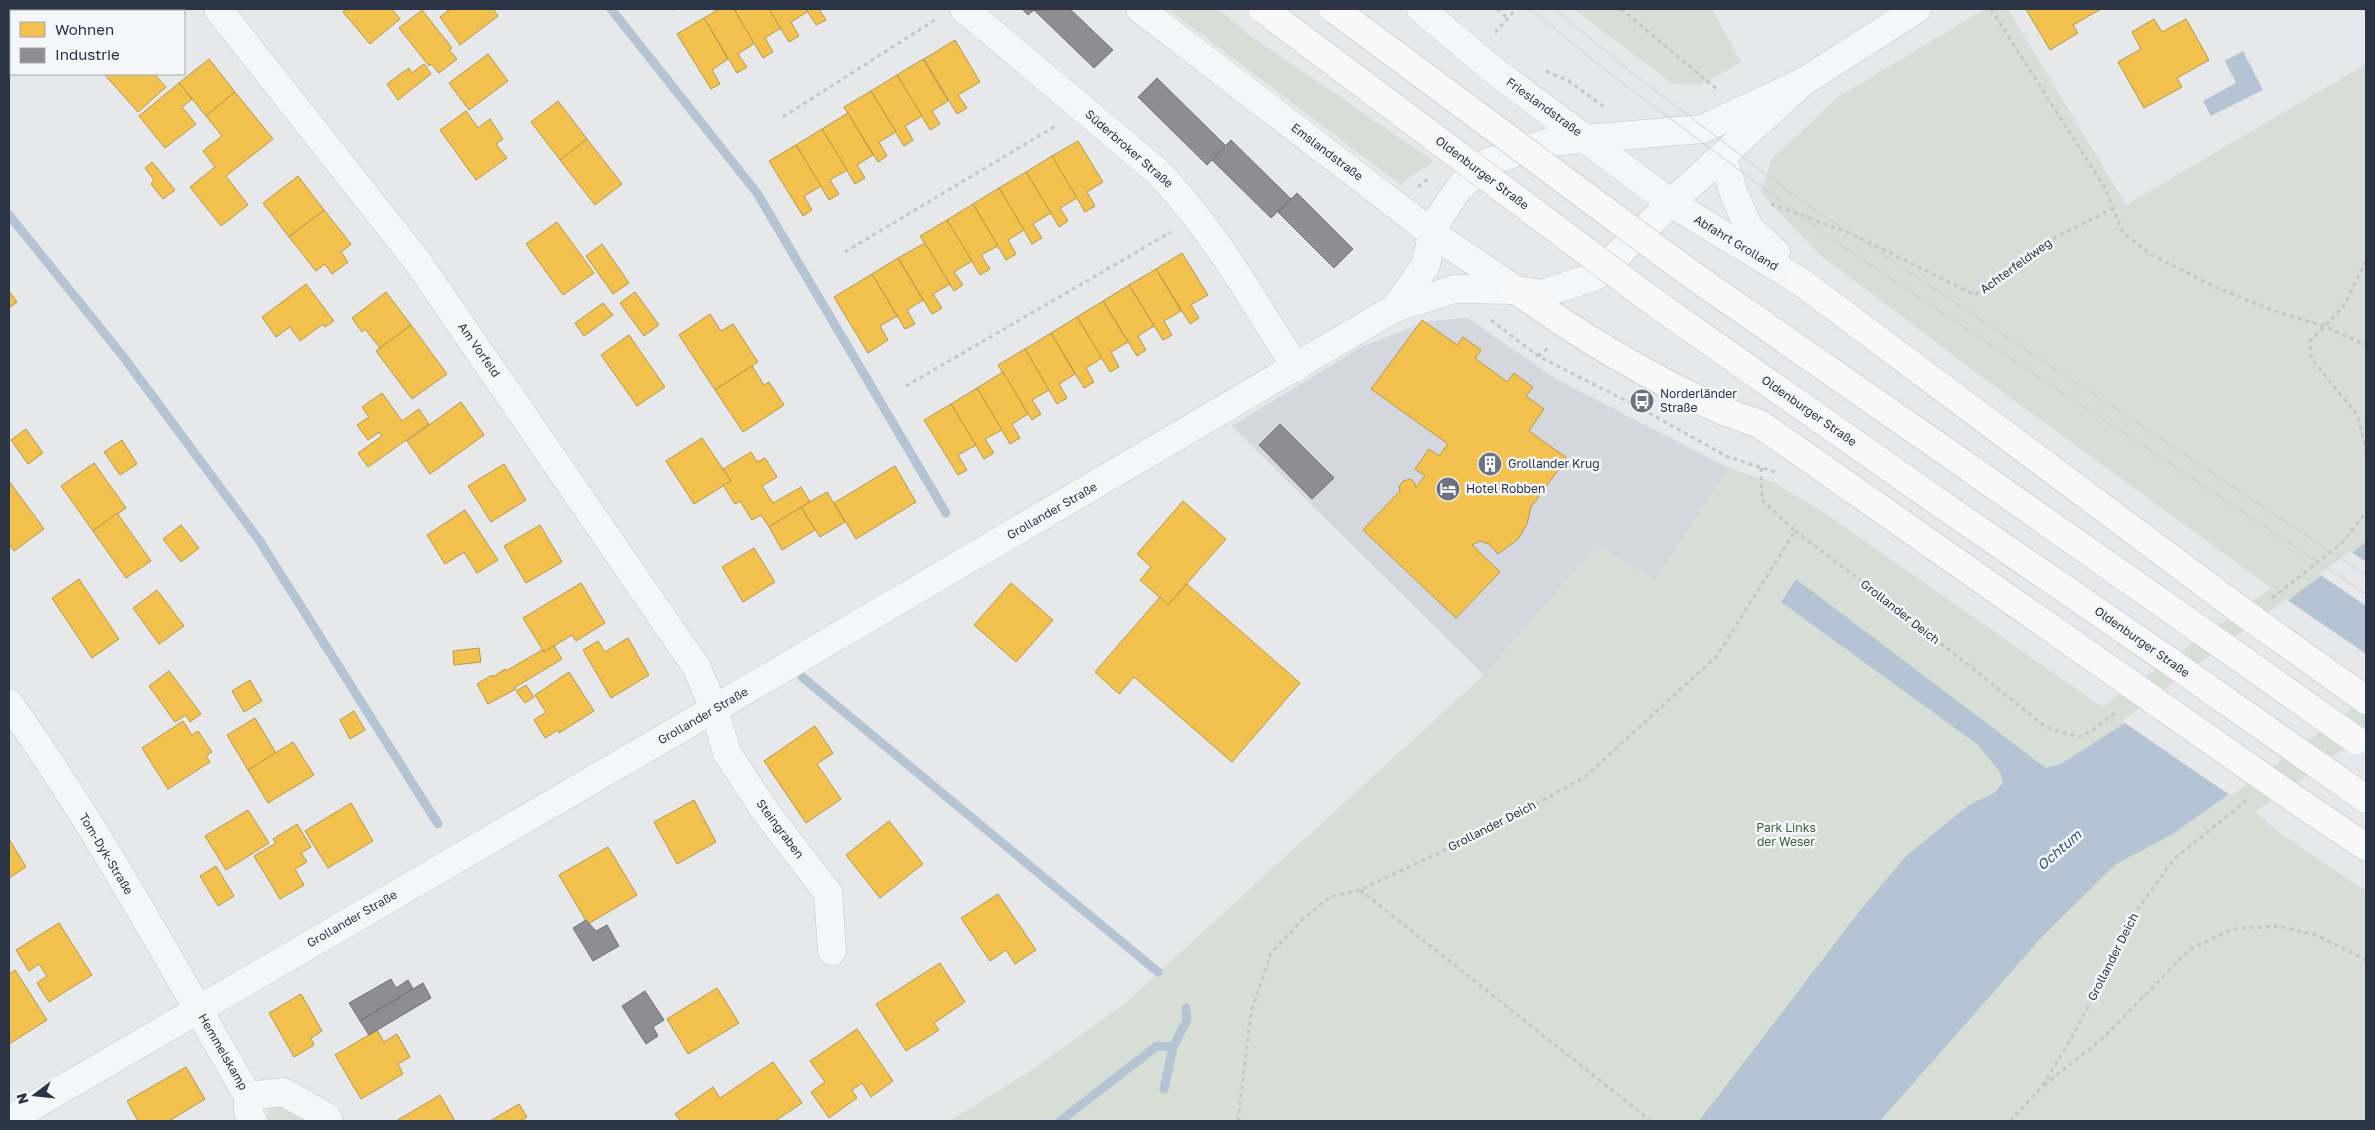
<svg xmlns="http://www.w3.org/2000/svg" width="2375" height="1130" font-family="'Golos Text',sans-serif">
  <rect width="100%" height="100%" fill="#e6e8ea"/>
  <polygon fill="#d4d7dd" points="1468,318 1556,379 1729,468 1656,580 1597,546 1484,675 1232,426 1363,346 1428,321"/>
  <g fill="#d6ded6">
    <polygon points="1168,9 1218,9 1252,37 1435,162 1413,174 1401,185"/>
    <polygon points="1573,9 1712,9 1741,62 1701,85 1673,84"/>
    <polygon points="1985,9 2008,9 2126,205 2366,64 2366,733 2255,812 2284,836 2366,891 2366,1121 950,1121 1032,1070 1124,1004 1484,675 1597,546 1656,580 1729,468 1773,482 1826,514 2102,707 2271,588 1982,377 1819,254 1761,193 1771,160 1838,97"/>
    <polygon points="283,1102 311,1121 267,1121 269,1111"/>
  </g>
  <g fill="#b4c4d5">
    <polygon points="2243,51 2263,90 2211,116 2203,101 2236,83 2225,61"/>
    <polygon points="2366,542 2366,696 2173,834 2116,864 2042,937 1880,1121 1699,1121 1858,913 1906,856 1969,805 1996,792 2003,782 2000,772 1977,744 1781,602 1796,579 2046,768 2061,764 2125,723"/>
  </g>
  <g fill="#e6e8ea">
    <polygon points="2350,551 2366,562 2366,606 2319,574"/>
    <polygon points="2286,599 2366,654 2366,699 2231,796 2122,721"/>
  </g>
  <g fill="#f2c14e" stroke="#b6974b">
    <polygon points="108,9 165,9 167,11 105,11"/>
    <polygon points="347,9 392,9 400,19 370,44 343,12"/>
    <polygon points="450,9 493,9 498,16 460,45 440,17"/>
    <polygon points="719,9 734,9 755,43 738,54 747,67 737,73 704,18"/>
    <polygon points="734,9 769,9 781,28 765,38 773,52 763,58"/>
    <polygon points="769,9 806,9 807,12 791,22 799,36 789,42"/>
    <polygon points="806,9 819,9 826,20 816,25"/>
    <polygon points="2026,9 2101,9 2073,25 2078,33 2050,50"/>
    <polygon points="422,10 452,48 449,50 457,59 439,73 431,64 429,66 399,28"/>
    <polygon points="704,18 728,59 712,70 720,84 711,89 677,34"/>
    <polygon points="2154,19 2162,32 2186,19 2209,60 2177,78 2182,87 2144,108 2118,62 2141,49 2132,32"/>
    <polygon points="955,40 980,82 958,95 967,108 957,114 924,59"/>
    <polygon points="488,54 508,81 469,110 449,83"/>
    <polygon points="209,59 235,92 206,116 179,83"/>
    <polygon points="923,59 948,101 932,111 940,124 930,130 897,75"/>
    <polygon points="424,64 431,74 398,100 387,84 409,68 412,73"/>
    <polygon points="104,74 154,74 166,87 138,112"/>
    <polygon points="897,75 922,116 905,126 913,140 904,146 871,91"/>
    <polygon points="179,83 192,99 182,107 196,124 165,148 139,116"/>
    <polygon points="871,91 896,132 879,142 887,156 878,162 844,107"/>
    <polygon points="235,92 273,139 226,176 248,205 221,226 190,187 215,167 203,151 222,136 206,116"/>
    <polygon points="558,101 587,139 560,160 531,122"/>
    <polygon points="466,111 478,128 490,119 503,139 496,144 507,158 476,180 440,130"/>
    <polygon points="848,113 873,155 857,165 865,178 855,184 822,129"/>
    <polygon points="822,129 847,170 830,180 839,194 829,200 796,145"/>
    <polygon points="587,139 622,184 595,205 560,160"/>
    <polygon points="1078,141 1103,182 1087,192 1095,206 1085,212 1052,156"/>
    <polygon points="796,145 821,186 804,196 812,210 803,216 769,161"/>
    <polygon points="1052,156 1077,198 1060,208 1068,221 1059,227 1026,172"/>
    <polygon points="152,162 175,190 163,199 151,184 154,180 145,168"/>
    <polygon points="1026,172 1051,213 1033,224 1042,238 1032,244 999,188"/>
    <polygon points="298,176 324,210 289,237 263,203"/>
    <polygon points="999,188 1024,230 1008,240 1016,254 1006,260 973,204"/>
    <polygon points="973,204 998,246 981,255 990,269 980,275 947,220"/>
    <polygon points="324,210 351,244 341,252 348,262 332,274 325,264 316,271 289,237"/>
    <polygon points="947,220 972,261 954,272 963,285 954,291 920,236"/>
    <polygon points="557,222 594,273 563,295 526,244"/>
    <polygon points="925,243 950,284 933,294 942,308 932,314 898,258"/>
    <polygon points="602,244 629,283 613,294 586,256"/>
    <polygon points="1182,253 1208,295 1191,305 1199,318 1190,324 1156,269"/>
    <polygon points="898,258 923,300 907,310 915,324 905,329 872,274"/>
    <polygon points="1156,269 1181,311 1164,321 1172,335 1163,340 1129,285"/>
    <polygon points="872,274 897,316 880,326 888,340 868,353 834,297"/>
    <polygon points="306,284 334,321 325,327 323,324 300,341 290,327 276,337 262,317"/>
    <polygon points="1129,285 1154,326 1138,336 1146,350 1137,356 1103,301"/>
    <polygon points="9,291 17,302 9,308"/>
    <polygon points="386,292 411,325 380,348 365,329 362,332 352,318"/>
    <polygon points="635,292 659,325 644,336 620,303"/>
    <polygon points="1103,301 1128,342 1111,352 1119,367 1110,372 1077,317"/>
    <polygon points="603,303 613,315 584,336 575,323"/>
    <polygon points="710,314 721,331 733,324 758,362 715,390 679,335"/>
    <polygon points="1077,317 1102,358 1086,368 1094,382 1084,388 1051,333"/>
    <polygon points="1422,320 1457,345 1463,337 1481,350 1475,358 1507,382 1514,373 1533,387 1526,396 1544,409 1529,431 1567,458 1531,507 1527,524 1518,539 1498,554 1489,544 1480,541 1472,545 1500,572 1456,618 1363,530 1400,491 1399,487 1403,481 1410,479 1414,482 1416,487 1425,476 1415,469 1429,449 1439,456 1448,444 1371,389"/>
    <polygon points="411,325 447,374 412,399 376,351"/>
    <polygon points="1051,333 1075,374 1059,384 1067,398 1057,404 1025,349"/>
    <polygon points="629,335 665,387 637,406 601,355"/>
    <polygon points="1025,349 1049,390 1032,400 1041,414 1032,420 998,365"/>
    <polygon points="752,366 764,385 769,382 784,405 743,432 715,390"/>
    <polygon points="1003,372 1028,414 1012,424 1020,438 1010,444 977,388"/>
    <polygon points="977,388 1002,430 985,439 994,453 984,459 951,404"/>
    <polygon points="382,393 402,421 419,409 429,424 368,467 358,453 382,436 379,432 368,440 357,425 369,417 362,407"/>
    <polygon points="461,402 484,435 430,474 407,441"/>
    <polygon points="951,404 976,445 958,455 967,470 958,475 924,420"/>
    <polygon points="26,429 43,453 28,464 11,440"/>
    <polygon points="702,438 731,481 694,504 666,461"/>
    <polygon points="122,440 137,464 120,475 104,452"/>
    <polygon points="751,452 757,462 765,458 777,477 762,486 773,503 801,487 810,502 769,527 761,515 752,520 740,501 735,504 723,485 731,481 723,469"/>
    <polygon points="94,463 126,508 93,531 61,486"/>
    <polygon points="504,464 526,500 491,522 468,486"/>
    <polygon points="895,466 916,502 856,539 834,503"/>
    <polygon points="9,481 44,529 14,551 9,544"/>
    <polygon points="827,492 845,522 820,537 801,507"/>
    <polygon points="1183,501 1226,539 1168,605 1140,580 1151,567 1137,554"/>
    <polygon points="801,507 815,530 782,550 769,527"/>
    <polygon points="465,510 498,560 477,573 464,552 445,564 427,535"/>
    <polygon points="117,513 151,561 126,578 93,531"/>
    <polygon points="181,525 199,548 181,562 163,539"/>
    <polygon points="540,525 562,562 526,583 504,546"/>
    <polygon points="754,548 775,582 743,602 722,567"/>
    <polygon points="79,579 119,639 92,658 52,598"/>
    <polygon points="581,583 605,623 576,641 572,635 544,652 523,618"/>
    <polygon points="1011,583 1053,620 1016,662 974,625"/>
    <polygon points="1187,584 1300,683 1232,762 1134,677 1119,694 1095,672 1160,597 1168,605"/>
    <polygon points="157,590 184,626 159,644 133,608"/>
    <polygon points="628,638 649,675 611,698 583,650 598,641 605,652"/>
    <polygon points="554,646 562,659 514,688 516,689 488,704 477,684 492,675 493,677 505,669 506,671 542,650 544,652"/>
    <polygon points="479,648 481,662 454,665 453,651"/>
    <polygon points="169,671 201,714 190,722 186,715 175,722 149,686"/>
    <polygon points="569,672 594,711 559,733 558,730 545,738 534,720 546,712 535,695"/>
    <polygon points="250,680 262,701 244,712 232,691"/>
    <polygon points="526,685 534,697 525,703 516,691"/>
    <polygon points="354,711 365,730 350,739 340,720"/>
    <polygon points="255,718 276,753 248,770 227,735"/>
    <polygon points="183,721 192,735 198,731 212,752 206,756 210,762 168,789 142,748"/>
    <polygon points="815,726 833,753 817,764 841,799 806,823 764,761"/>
    <polygon points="293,742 314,775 268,803 248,770"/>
    <polygon points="694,800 716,842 677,864 654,822"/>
    <polygon points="351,803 373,841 328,868 305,831"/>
    <polygon points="248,810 269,843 226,870 205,836"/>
    <polygon points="889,821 923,864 880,898 846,855"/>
    <polygon points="297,824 311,847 301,853 307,862 295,869 304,885 280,899 254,856 276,843 273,839"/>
    <polygon points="9,839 26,867 9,878"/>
    <polygon points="608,847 637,895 588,924 559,875"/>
    <polygon points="216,866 234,896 218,906 200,876"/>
    <polygon points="998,894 1036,950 1015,964 1006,950 990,961 961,918"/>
    <polygon points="59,923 92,975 49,1002 37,983 47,976 39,964 29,971 16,950"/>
    <polygon points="940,963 965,1002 934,1023 939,1030 906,1051 876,1004"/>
    <polygon points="15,970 47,1020 9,1044 9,974"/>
    <polygon points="717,988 739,1023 688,1054 667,1019"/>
    <polygon points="301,994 322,1031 311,1038 314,1045 294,1057 269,1013"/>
    <polygon points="857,1029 893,1081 871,1097 862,1083 852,1090 857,1098 829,1118 811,1092 825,1082 810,1061"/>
    <polygon points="377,1030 384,1042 397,1034 410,1057 398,1064 403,1074 361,1099 335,1055"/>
    <polygon points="773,1062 802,1103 775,1121 681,1121 675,1114 713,1087 720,1098"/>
    <polygon points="186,1067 205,1099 169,1121 138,1121 127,1101"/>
    <polygon points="440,1095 455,1121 396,1121"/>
    <polygon points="519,1104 527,1117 520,1121 490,1121"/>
  </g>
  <g fill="#8d8d92" stroke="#70727b">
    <polygon points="1022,9 1035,9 1028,15"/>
    <polygon points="1070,9 1113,50 1094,68 1034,10"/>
    <polygon points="1157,78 1226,146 1207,165 1138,97"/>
    <polygon points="1231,140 1291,199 1271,218 1212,160"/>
    <polygon points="1297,193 1353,249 1334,268 1278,212"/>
    <polygon points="1280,424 1334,478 1312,499 1259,445"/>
    <polygon points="586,920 596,931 607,925 619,946 593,961 573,928"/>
    <polygon points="391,979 396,988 408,980 413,989 360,1021 349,1003"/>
    <polygon points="423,983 431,998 369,1035 360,1021"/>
    <polygon points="645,991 664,1020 653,1027 658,1036 646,1044 622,1006"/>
  </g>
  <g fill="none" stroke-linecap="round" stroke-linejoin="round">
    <g stroke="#b4c4d5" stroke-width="9">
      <polyline points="611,9 757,193 946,513"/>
      <polyline points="9,215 122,355 259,540 438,824"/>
      <polyline points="802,677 1158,972"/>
      <polyline points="1164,1089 1173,1047 1187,1020 1186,1008"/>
      <polyline points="1060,1121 1157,1046 1173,1047"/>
    </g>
    <defs>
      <g id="minor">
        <polyline points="218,9 417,261 697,668 714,709 727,753 765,811 828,893 832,951"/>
        <path d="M964,9L1157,171C1213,229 1253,300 1296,368"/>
        <polyline points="1140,9 1432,233 1516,290"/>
        <polyline points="1421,9 1492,69 1671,203 1801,282"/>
        <polyline points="1722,156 1734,194 1749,228 1776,253"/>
        <polyline points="1395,308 1426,265 1432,233 1440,216 1459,188 1488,162 1549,142 1702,129 1803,82 1917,9"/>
        <path d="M9,703C98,828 171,964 248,1096V1112L253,1121"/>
        <polyline points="248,1096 283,1092 326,1116 329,1121"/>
        <polyline points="9,1120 714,709 1395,308 1455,289 1516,290 1542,294 1596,276 1671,203 1803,82"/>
      </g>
      <g id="highway">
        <polyline points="1801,282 2240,610"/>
        <path d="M1516,290C1577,334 1642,373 1710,405C1726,413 1743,418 1760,424L2132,685"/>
        <polyline points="1971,469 2206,634"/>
        <polyline points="1944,506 2168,660"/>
        <polyline points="2319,766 2366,799"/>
        <polyline points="2283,791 2366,847"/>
      </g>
    </defs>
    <use href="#minor" stroke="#c4c6c8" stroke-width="29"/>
    <use href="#highway" stroke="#b8bbbf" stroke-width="29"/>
    <g stroke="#c5c6ca" stroke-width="3" stroke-dasharray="4 4" stroke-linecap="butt">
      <polyline points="1497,9 1508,18"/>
      <polyline points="1621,9 1718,90"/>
      <polyline points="1991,9 2105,188 2123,233 2152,255 2213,286 2274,311 2324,326 2366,345"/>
      <polyline points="672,10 673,9"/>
      <polyline points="1495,33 1516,9"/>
      <polyline points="1546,71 1569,81 1604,107"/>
      <polyline points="783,117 938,18"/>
      <polyline points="1418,187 1429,178"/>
      <polyline points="1771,204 1852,234 1975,295 2046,242 2112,209"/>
      <polyline points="845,252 1057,125"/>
      <polyline points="2366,261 2343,307 2310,341 2311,358 2358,416 2366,450"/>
      <polyline points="1491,320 1538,356 1640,408 1728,457 1775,472"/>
      <polyline points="1538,356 1548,348"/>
      <polyline points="906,386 1171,232"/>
      <polyline points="1795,531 1889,602 2046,727 2079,737 2093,730 2118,711"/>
      <polyline points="2272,598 2342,543 2366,512"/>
      <polyline points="1360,890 1651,1121"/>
      <polyline points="2044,1085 2102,1039 2189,950 2232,929 2276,926 2316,935 2366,960"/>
      <polyline points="1238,1121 1251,1012 1271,953 1303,919 1330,897 1360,890 1504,822 1586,776 1717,656 1795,531 1762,500 1761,467"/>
      <polyline points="2010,1121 2042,1087 2075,1032 2137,910 2174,859 2247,800"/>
    </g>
    <use href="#minor" stroke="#f5f6f7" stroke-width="28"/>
    <use href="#highway" stroke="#f8f8f8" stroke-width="28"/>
    <g stroke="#cecfd2" stroke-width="1">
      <polyline points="1530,9 1617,79 1839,244 2366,594"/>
      <polyline points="1555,9 1628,70 1799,199 2366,575"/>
    </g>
    <defs>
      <g id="highway-bridge">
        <polyline points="1263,9 1655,303 1944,506"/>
        <polyline points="1334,9 1688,272 1971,469"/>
        <polyline points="2240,610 2366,700"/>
        <polyline points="2206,634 2356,740"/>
        <polyline points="2168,660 2319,766"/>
        <polyline points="2132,685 2283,791"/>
      </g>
    </defs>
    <use href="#highway-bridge" stroke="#b8bbbf" stroke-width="29" stroke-linecap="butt"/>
    <use href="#highway-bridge" stroke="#f8f8f8" stroke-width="28"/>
  </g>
  <defs>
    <symbol id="bus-disc" viewBox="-11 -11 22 22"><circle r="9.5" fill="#6c737f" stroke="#f4f6f9"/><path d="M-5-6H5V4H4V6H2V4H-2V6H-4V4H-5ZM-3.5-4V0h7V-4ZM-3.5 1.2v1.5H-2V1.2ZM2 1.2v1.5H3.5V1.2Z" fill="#fff"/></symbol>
    <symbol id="building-disc" viewBox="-11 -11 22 22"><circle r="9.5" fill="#6c737f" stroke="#f4f6f9"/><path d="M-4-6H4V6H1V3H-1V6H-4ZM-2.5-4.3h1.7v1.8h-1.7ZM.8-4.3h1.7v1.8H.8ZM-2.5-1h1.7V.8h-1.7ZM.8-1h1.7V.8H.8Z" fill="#fff"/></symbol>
    <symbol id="hotel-disc" viewBox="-11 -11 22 22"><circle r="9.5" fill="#6c737f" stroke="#f4f6f9"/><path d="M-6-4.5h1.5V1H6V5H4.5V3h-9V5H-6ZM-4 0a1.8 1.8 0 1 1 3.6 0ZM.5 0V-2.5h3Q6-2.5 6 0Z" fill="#fff"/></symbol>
  </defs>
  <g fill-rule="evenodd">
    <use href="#bus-disc" x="1628" y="387" width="28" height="28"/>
    <use href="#building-disc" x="1476" y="450" width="28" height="28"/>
    <use href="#hotel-disc" x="1434" y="475" width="28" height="28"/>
  </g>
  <g text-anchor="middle" stroke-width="5" stroke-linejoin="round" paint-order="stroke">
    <g font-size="12" fill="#2b3445" stroke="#f4f6f9">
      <text transform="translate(1544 107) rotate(36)" y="4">Frieslandstraße</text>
      <text transform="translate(1129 149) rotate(41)" y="4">Süderbroker Straße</text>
      <text transform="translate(1327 152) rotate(37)" y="4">Emslandstraße</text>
      <text transform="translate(1482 173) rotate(37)" y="4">Oldenburger Straße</text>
      <text transform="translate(1736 243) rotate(31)" y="4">Abfahrt Grolland</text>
      <text transform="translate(2016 266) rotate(-36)" y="4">Achterfeldweg</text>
      <text transform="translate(479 350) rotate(55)" y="4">Am Vorfeld</text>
      <text transform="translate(1809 411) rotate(35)" y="4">Oldenburger Straße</text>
      <text transform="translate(1052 511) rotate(-30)" y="4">Grollander Straße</text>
      <text transform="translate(1900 612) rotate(38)" y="4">Grollander Deich</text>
      <text transform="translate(2142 642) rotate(35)" y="4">Oldenburger Straße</text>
      <text transform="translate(703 716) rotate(-30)" y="4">Grollander Straße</text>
      <text transform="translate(1492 826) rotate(-27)" y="4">Grollander Deich</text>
      <text transform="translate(780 829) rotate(53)" y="4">Steingraben</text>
      <text transform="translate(106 854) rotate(59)" y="4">Tom-Dyk-Straße</text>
      <text transform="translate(352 919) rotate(-30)" y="4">Grollander Straße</text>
      <text transform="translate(2113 957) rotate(-63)" y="4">Grollander Deich</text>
      <text transform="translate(223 1052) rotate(60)" y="4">Hemmelskamp</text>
    </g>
    <g font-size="12" fill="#2b3445" stroke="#f4f6f9" text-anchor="start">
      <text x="1660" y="398">Norderländer<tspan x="1660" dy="14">Straße</tspan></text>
      <text x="1508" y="468">Grollander Krug</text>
      <text x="1466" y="493">Hotel Robben</text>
    </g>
    <g font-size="12" fill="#3f6138" stroke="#f4f6f9">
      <text x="1786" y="832">Park Links<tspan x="1786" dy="14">der Weser</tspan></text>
    </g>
    <g font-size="14" font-style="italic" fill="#34527a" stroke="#f4f6f9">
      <text transform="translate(2059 850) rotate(-41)" y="5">Ochtum</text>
    </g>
  </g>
  <rect width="2375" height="1130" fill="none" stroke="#2b3445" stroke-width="20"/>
  <rect x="10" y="10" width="175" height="65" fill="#f4f6f9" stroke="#a4a8b1"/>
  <rect x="20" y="22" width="25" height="15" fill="#f2c14e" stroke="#a4a8b1"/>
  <text x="55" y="35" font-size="15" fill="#2b3445">Wohnen</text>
  <rect x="20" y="48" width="25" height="15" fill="#8d8d92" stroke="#a4a8b1"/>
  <text x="55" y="60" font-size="15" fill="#2b3445">Industrie</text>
  <g transform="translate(35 1095) rotate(254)" stroke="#f4f6f9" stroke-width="4" paint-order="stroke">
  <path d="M0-4L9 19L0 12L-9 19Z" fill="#2b3445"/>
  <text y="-8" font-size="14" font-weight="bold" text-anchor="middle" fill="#2b3445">N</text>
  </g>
</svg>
